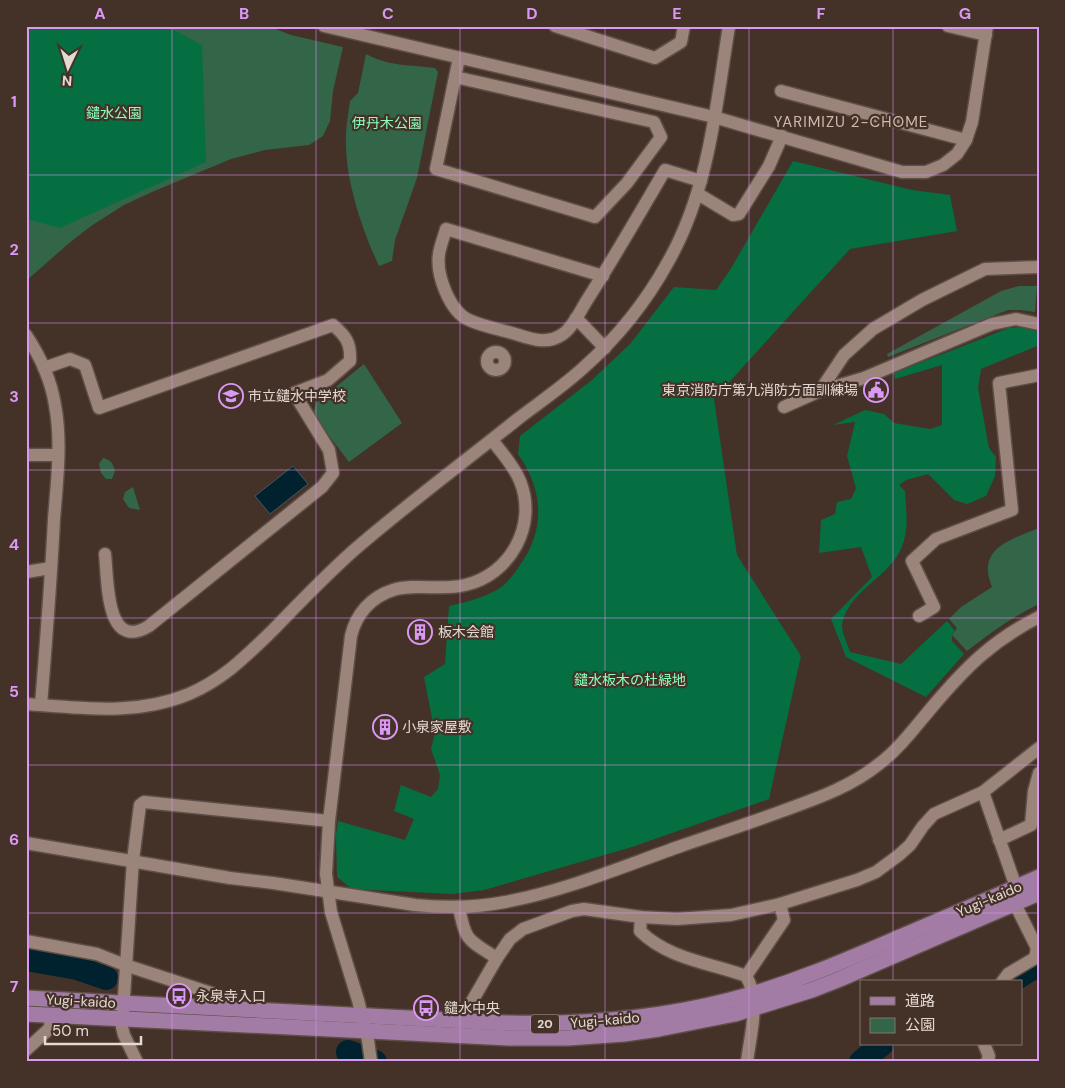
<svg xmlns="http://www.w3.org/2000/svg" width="1065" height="1088" font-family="'DM Sans','Noto Sans JP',sans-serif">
  <rect width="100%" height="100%" fill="#443128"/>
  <g fill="#336548">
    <polygon points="26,26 268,26 291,35 343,47 333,91 330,121 323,136 309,145 265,150 231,159 152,192 124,205 91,226 68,244 26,281"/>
    <path d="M366,54C387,66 412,65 435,68L438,72L417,178L395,240L392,261L379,266C363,232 347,185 346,147C345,132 348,116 350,101L358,93Z"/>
    <polygon points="1019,286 1037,286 1035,312 1020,310 1008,310 888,357 887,354 1001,291"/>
    <polygon points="364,364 402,423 349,462 313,415 316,403"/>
    <path d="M103,458C111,460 113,463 115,471L112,479H106L101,473L99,464Z"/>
    <polygon points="133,487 140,510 129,508 123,499 125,492"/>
    <path d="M1039,528V604C1012,617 990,633 967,651L952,635L957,628L949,619L961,607L992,587C976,548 1010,540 1039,528Z"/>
  </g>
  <g fill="#066f42">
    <polygon points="26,26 166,26 202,45 206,162 60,228 26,219"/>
    <path d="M793,161L912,190L950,195L957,231L850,249L714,399L737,555L801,656L769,799L632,847L484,890L452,894L352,889L337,877L336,834L338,821L405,840L414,819L394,811L401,785L431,797L438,789L440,775L431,749L435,733L424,677L445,664L449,606C466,602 484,598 500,588C507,583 513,575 518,568C546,531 544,491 518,454L520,436L592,380L630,344L674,287L716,290L730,270Z"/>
    <path d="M1021,327L1039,332V348L1037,346L981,369L978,388L989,448L996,457L995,476L986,496L967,504L954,500L928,474L906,480L899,485L905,491C906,513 910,530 900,551C886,579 846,593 842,626C842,633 848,645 850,652L901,664L947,621L955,631L952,635V641L964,654L926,697L846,657L831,619L872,577L861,547L819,553L821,520L835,514L837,502L851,499L856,488L847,456L855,422L833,425L865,410L884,414L894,423L930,429L942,425V365L895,379L894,373L1009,328Z"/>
  </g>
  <polygon fill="#00222e" stroke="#455960" points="293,466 308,484 270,514 255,496"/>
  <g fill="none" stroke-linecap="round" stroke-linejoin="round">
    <g stroke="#00222e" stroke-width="24">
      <polyline points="26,959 77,968 106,978"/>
      <polyline points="1010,982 1029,970 1039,966"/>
      <polyline points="348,1052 375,1062"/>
      <polyline points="861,1062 882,1044"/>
    </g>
    <defs>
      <g id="minor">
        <polyline points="324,26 714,117 902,172 926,172 943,165 957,154 966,140 972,122 987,26"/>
        <polyline points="555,26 655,58 681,42 684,26"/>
        <polyline points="948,26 986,35"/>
        <polyline points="455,77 654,122 661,137 627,183 595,217 436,169 459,58"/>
        <polyline points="781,91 966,140"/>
        <polyline points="698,194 733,215 739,214 769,166 782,136"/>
        <polyline points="1039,267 985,269 922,300 873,329 844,355 820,391 864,378 992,324 1016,319 1039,324"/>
        <path d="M603,276L446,229C444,237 440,246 439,254C436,274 449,311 469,320C482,326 498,329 512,333C529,338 546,346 563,334C574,326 581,309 589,297C615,256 640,213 665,170L701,181"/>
        <polyline points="576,318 605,348"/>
        <path d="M26,335C40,356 51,380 55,405C62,442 57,481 54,519C51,581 46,643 41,705"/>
        <circle cx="496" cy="361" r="9"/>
        <path d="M44,368L70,359L85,365L99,408L333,325C346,336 351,343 350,361L328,380L294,393L329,450L333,473L322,487L149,626C105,653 108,579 105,554"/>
        <polyline points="784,407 820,391"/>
        <polyline points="26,455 58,455"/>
        <polyline points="26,572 51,568"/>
        <polyline points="919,616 934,607 912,561 936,539 1012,510 999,383 1039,375"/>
        <path d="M26,704C82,708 136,716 189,694C224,679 246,656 273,630C299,603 325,576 353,551C406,505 463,463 519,418C540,402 562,387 582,369C616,339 646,302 668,262C709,190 716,106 729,26"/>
        <polyline points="983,792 1016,887 1015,904 1037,948 1035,958 1008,974 1002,982"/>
        <polyline points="999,840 1031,825 1034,791 1039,773"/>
        <path d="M26,843L230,878L273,883L415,905C446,908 475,908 505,902C565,891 624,866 681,846C716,834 750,823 785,810C818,798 850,787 879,764C900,748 916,726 933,706C966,667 993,640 1039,617"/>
        <path d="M459,907C465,941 468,940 497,958"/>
        <path d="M641,917L640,931C668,959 710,963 746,976C761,1000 750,1035 747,1062"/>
        <polyline points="26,941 97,954 125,965 217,995 220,999 222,1008"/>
        <polyline points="746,976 784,920 780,904"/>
        <polyline points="463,1020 471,1003 497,958 510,939 523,929 572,911 584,909 641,917 677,919 731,915 780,904 857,880 876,872 899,855 910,845 923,826 934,814 983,792 1039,748"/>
        <polyline points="984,1044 989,1056 987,1062"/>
        <polyline points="26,1050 50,1028 51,1015"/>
        <polyline points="137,1062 124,1035 122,1027 133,860 140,805 144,802 329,821"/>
        <path d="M371,1062L368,1040L358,1000L331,912L326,874L329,821L351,636C356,614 371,597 393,590C415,583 442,591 465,585C510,575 538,525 520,481C514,466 502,453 492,440"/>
      </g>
      <g id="major">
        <path d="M26,998L505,1023C581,1025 656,1019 730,1000C789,985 844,961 900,937C946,917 993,898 1039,877"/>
        <polyline points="26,1014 509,1038 568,1038 624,1034 659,1029 735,1014 812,990 840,979 1039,893"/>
      </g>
    </defs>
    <use href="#minor" stroke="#5e4e47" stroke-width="15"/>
    <use href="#major" stroke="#5e4e47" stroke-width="18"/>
    <use href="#minor" stroke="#9b847a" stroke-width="12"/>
    <use href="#major" stroke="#a37ca5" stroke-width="15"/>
  </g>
  <path fill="none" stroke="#db99f5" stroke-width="1" stroke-opacity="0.55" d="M172,26V1062M316,26V1062M460,26V1062M605,26V1062M749,26V1062M893,26V982M26,175H1039M26,323H1039M26,470H1039M26,618H1039M26,765H1039M26,913H1039M893,1044V1062"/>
  <defs>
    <symbol id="civic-ring" viewBox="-11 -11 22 22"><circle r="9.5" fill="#443128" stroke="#db99f5" stroke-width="1.5"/><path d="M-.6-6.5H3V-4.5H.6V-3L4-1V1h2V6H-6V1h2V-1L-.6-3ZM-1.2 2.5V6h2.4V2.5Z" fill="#db99f5"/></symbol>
    <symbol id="school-ring" viewBox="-11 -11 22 22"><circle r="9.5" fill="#443128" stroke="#db99f5" stroke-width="1.5"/><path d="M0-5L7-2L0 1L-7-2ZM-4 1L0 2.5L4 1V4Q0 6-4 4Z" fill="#db99f5"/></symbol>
    <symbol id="building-ring" viewBox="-11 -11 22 22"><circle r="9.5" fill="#443128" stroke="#db99f5" stroke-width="1.5"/><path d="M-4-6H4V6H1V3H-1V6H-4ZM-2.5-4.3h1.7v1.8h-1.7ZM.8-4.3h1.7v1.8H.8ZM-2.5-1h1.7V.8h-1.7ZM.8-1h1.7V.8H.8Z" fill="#db99f5"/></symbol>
    <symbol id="bus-ring" viewBox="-11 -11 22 22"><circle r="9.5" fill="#443128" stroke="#db99f5" stroke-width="1.5"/><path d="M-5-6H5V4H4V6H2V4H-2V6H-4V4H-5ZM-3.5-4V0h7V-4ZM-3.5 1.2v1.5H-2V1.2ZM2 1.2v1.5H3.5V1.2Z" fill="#db99f5"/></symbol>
  </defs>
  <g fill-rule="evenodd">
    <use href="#civic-ring" x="862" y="376" width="28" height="28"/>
    <use href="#school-ring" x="217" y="382" width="28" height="28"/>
    <use href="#building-ring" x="406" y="618" width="28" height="28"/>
    <use href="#building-ring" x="371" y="713" width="28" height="28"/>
    <use href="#bus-ring" x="165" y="982" width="28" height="28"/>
    <use href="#bus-ring" x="412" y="994" width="28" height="28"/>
  </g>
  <g text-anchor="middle" stroke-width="4.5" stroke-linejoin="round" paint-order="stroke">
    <rect fill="#443128" stroke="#b5a7a0" stroke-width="1" x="531" y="1014.5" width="28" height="19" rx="4"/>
    <g font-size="12" font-weight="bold" fill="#e5d9d3">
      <text x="545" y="1028">20</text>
    </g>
    <g font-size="14" fill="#8bffbb" stroke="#443128">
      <text x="114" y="118">鑓水公園</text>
      <text x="387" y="128">伊丹木公園</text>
      <text x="630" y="685">鑓水板木の杜緑地</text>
    </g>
    <g font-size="14" fill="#e5d9d3" stroke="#443128" text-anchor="start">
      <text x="858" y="395" text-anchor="end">東京消防庁第九消防方面訓練場</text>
      <text x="248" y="401">市立鑓水中学校</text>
      <text x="438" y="637">板木会館</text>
      <text x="402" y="732">小泉家屋敷</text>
      <text x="196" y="1001">永泉寺入口</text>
      <text x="444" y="1013">鑓水中央</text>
    </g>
    <g font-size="14" fill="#e5d9d3" stroke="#443128">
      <text transform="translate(989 899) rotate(-23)" y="5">Yugi-kaido</text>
      <text transform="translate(81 1001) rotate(3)" y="5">Yugi-kaido</text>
      <text transform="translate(605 1020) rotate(-5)" y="5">Yugi-kaido</text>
    </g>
    <g font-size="15" letter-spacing="1" fill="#d2b9ae" stroke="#443128">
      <text x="851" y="127">YARIMIZU 2-CHOME</text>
    </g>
  </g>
  <rect width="1065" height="1088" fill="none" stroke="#443128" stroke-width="55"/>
  <rect x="860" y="980" width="162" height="65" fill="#443128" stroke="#84746c"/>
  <rect x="870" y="997" width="25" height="8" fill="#a37ca5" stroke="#84746c"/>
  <text x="905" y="1006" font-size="15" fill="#e5d9d3">道路</text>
  <rect x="870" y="1018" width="25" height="15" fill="#336548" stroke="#84746c"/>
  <text x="905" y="1030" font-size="15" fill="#e5d9d3">公園</text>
  <g transform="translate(68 68) rotate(184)" stroke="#443128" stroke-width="4" paint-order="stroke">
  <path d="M0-4L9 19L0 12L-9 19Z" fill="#e5d9d3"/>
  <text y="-8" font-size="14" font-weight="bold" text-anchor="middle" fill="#e5d9d3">N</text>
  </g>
  <path d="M45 1036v8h96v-8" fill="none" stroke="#e5d9d3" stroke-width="2.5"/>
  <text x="52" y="1036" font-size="15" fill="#e5d9d3" stroke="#443128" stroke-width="4" paint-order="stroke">50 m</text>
  <rect x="28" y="28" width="1010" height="1032" fill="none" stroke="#db99f5" stroke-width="2"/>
  <g font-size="16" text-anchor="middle" font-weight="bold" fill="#db99f5">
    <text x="100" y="19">A</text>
    <text x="244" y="19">B</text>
    <text x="388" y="19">C</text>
    <text x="532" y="19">D</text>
    <text x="677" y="19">E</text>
    <text x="821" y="19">F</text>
    <text x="965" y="19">G</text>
    <text x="14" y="107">1</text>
    <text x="14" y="255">2</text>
    <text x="14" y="402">3</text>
    <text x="14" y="550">4</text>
    <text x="14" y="697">5</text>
    <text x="14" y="845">6</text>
    <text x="14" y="992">7</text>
  </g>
</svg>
